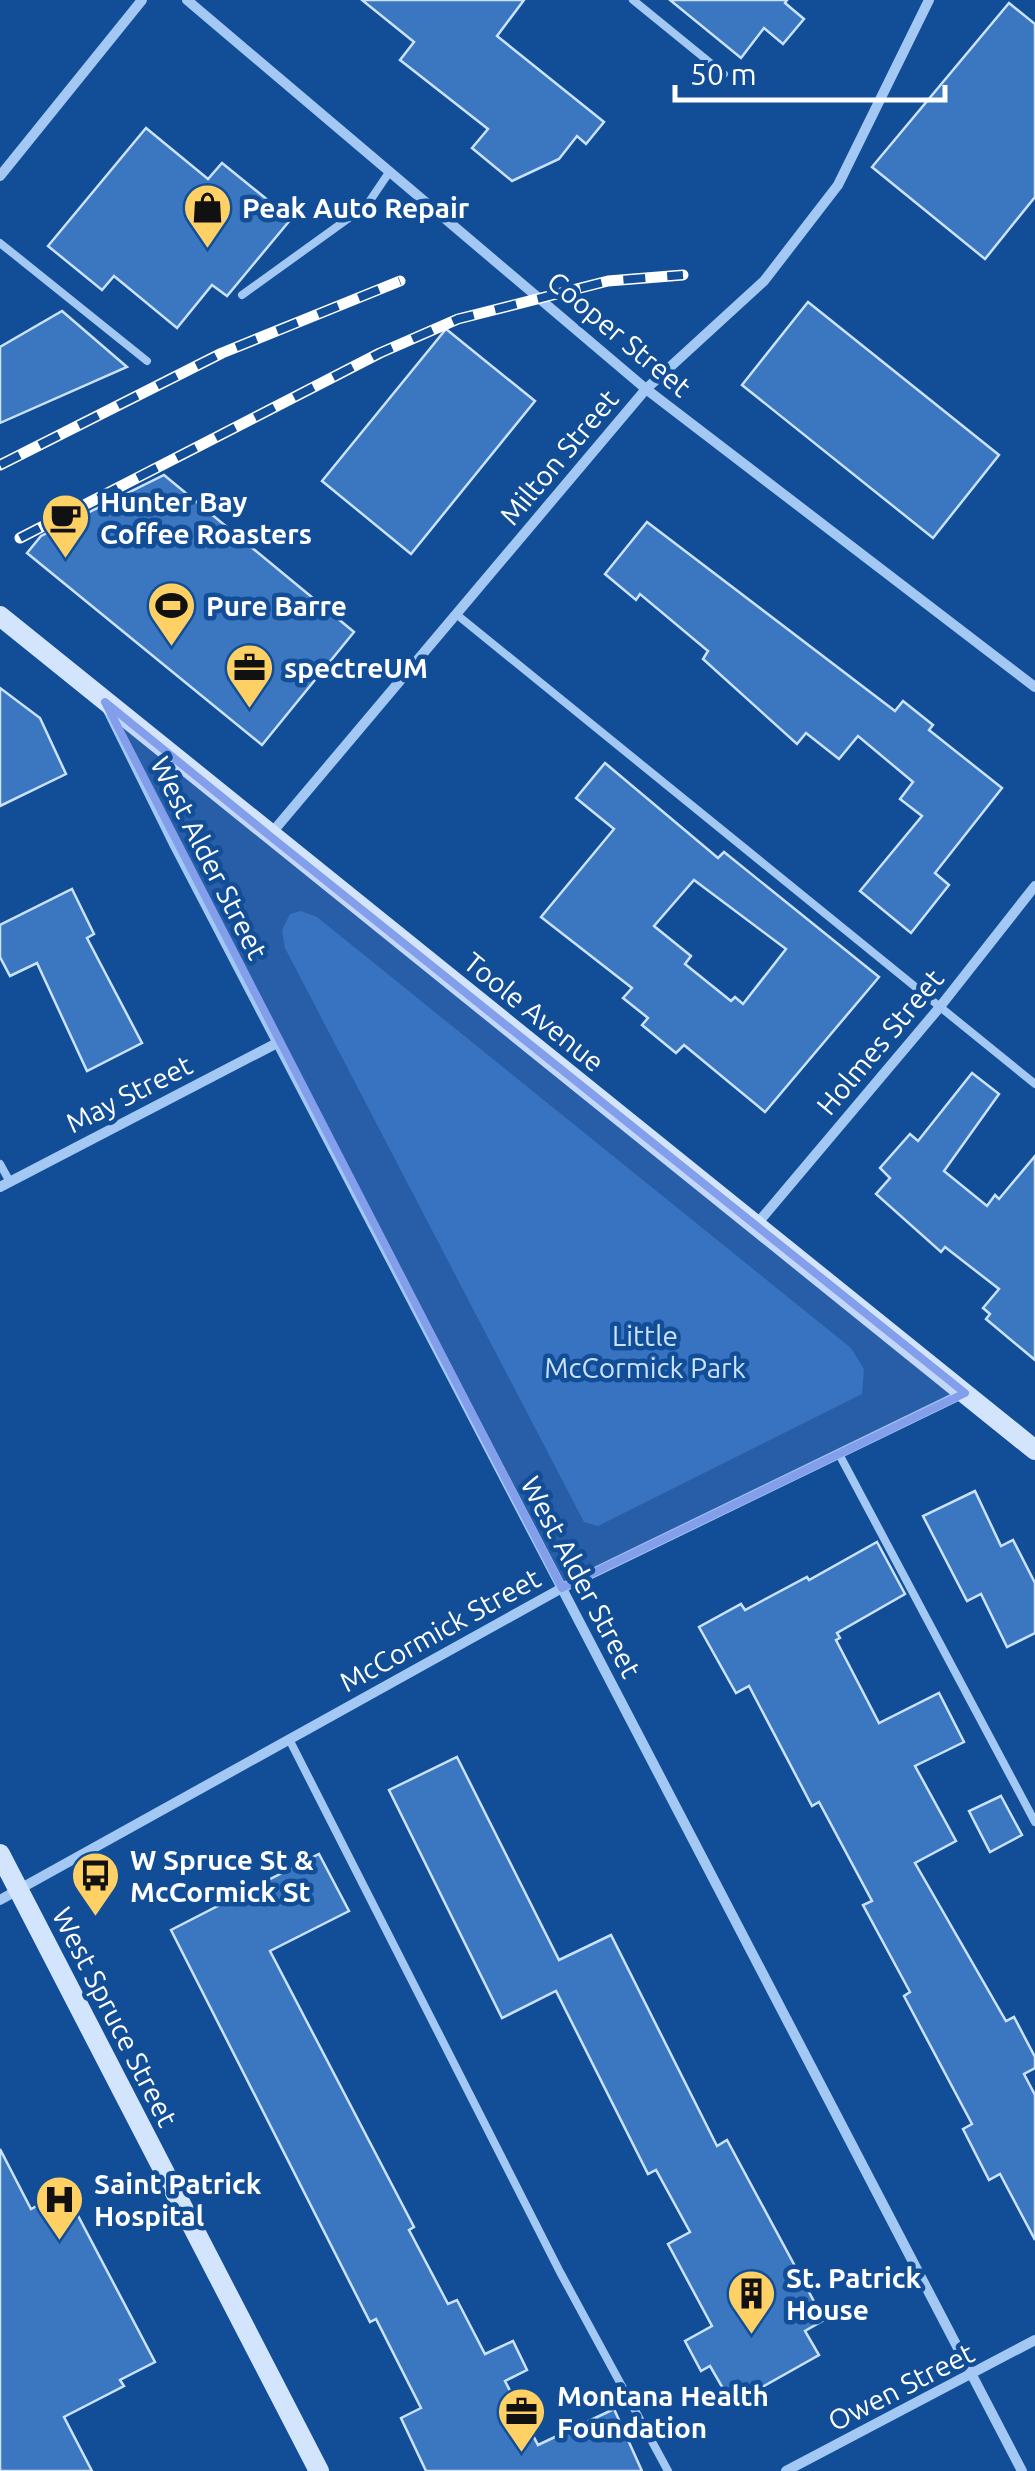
<svg xmlns="http://www.w3.org/2000/svg" width="1035" height="2471" font-family="Ubuntu,sans-serif">
  <rect width="100%" height="100%" fill="#124e97"/>
  <polygon fill="#2568b6" points="301,911 317,917 851,1348 864,1369 862,1394 598,1526 584,1522 285,948 282,930 290,914"/>
  <g fill="#3b77c0" stroke="#cbe2fd" stroke-width="2.5" fill-rule="evenodd">
    <polygon points="362,0 524,0 497,36 604,122 586,144 577,136 559,159 512,181 472,148 488,129 400,60 414,42"/>
    <polygon points="670,0 787,0 785,3 804,19 783,44 764,28 741,58"/>
    <polygon points="1009,3 1035,24 1035,197 985,259 872,167"/>
    <polygon points="146,128 208,179 222,163 291,219 227,296 212,285 177,328 114,276 102,290 48,246"/>
    <polygon points="808,302 999,455 933,538 742,385"/>
    <polygon points="62,311 127,367 0,423 0,347"/>
    <polygon points="446,329 535,401 411,554 322,481"/>
    <polygon points="164,475 354,632 262,745 27,553 41,536"/>
    <polygon points="647,522 895,711 903,701 933,725 929,730 1002,788 935,873 949,885 911,933 860,891 922,816 900,799 913,782 858,736 839,759 806,733 797,744 703,659 708,651 640,594 636,600 605,574"/>
    <polygon points="0,688 40,718 66,774 0,806"/>
    <path d="M605,763L718,858L724,852L879,977L765,1112L684,1045L676,1053L642,1025L648,1018L623,998L632,988L541,917L614,829L576,798ZM694,880L786,949L743,1004L735,997L731,1001L685,964L691,956L654,926Z"/>
    <polygon points="72,889 94,934 87,938 142,1043 87,1071 37,963 10,976 0,957 0,925"/>
    <polygon points="972,1073 999,1094 944,1171 987,1206 995,1195 999,1199 1035,1156 1035,1360 986,1319 990,1314 983,1308 999,1289 945,1247 941,1252 876,1194 890,1178 880,1168 910,1134 918,1141"/>
    <polygon points="975,1491 1001,1546 1013,1540 1035,1583 1035,1633 1007,1647 981,1594 967,1601 923,1516"/>
    <polygon points="877,1542 905,1594 837,1633 840,1638 836,1640 879,1723 939,1693 964,1742 915,1766 956,1841 915,1863 1006,2021 1014,2017 1035,2057 1035,2068 1024,2074 1035,2095 1035,2240 1000,2174 989,2180 963,2129 972,2124 904,1996 910,1992 863,1905 872,1901 819,1802 812,1806 749,1686 736,1693 699,1627 741,1604 745,1610 807,1577 809,1580"/>
    <polygon points="457,1757 559,1960 611,1935 717,2146 727,2140 824,2320 805,2331 819,2355 732,2404 710,2366 701,2371 685,2341 712,2326 668,2244 690,2232 656,2170 648,2174 556,1991 502,2018 389,1790"/>
    <polygon points="1001,1796 1022,1835 990,1852 969,1811"/>
    <polygon points="319,1854 349,1911 270,1951 414,2227 409,2230 448,2304 457,2300 485,2354 513,2341 527,2370 505,2381 538,2445 614,2409 642,2471 426,2471 401,2418 421,2408 376,2319 370,2322 171,1930"/>
    <polygon points="0,2149 31,2209 65,2191 155,2362 120,2380 124,2386 64,2417 92,2471 0,2471"/>
  </g>
  <g fill="none" stroke-linecap="round" stroke-linejoin="round">
    <g stroke="#a3c8f3" stroke-width="8">
      <polyline points="633,0 724,74"/>
      <polyline points="0,243 147,361"/>
      <polyline points="242,295 367,205 390,171"/>
      <polyline points="456,614 1035,1084"/>
      <polyline points="0,1164 10,1182"/>
      <polyline points="839,1454 1035,1822"/>
      <polyline points="289,1739 560,2272 668,2471"/>
    </g>
    <g stroke="#a3c8f3" stroke-width="10">
      <polyline points="187,0 646,389 1035,687"/>
      <polyline points="0,176 142,0"/>
      <polyline points="107,708 175,846 1022,2471"/>
      <polyline points="270,835 646,389 764,281 838,185 929,0"/>
      <polyline points="0,1187 279,1042"/>
      <polyline points="756,1225 939,1008 1035,886"/>
      <polyline points="0,1900 562,1588 964,1393"/>
      <polyline points="786,2471 1035,2340"/>
    </g>
    <g stroke="#d3e5fd" stroke-width="20">
      <polyline points="0,616 1035,1450"/>
      <polyline points="0,1854 319,2471"/>
    </g>
    <defs>
      <g id="rail">
        <polyline points="0,465 222,353 400,281"/>
        <polyline points="20,538 380,353 458,319 608,281 683,275"/>
      </g>
    </defs>
    <use href="#rail" stroke="#fff" stroke-width="11"/>
    <use href="#rail" stroke="#124e97" stroke-width="8" stroke-dasharray="22" stroke-linecap="butt"/>
  </g>
  <path fill="#839eea" fill-opacity="0.2" stroke="#839eea" stroke-width="8" stroke-linejoin="round" d="M105,702L270,836L965,1393L562,1588Z"/>
  <defs>
    <symbol id="shop-pin" viewBox="-11 -11 22 30"><path d="M0 17L-7.5 6A9.5 9.5 0 1 1 7.5 6Z" fill="#ffd165" stroke="#124e97"/><path d="M-5-2.5h2.3a2.7 3.5 0 0 1 5.4 0H5L5.5 6h-11ZM-1.5-2.5h3a1.5 2.3 0 0 0-3 0Z" fill="#111"/></symbol>
    <symbol id="cafe-pin" viewBox="-11 -11 22 30"><path d="M0 17L-7.5 6A9.5 9.5 0 1 1 7.5 6Z" fill="#ffd165" stroke="#124e97"/><path d="M-5.5-4.5H6V0H3Q3 3.5 0 3.5H-2.5Q-5.5 3.5-5.5 0ZM3-3.2v2h1.7v-2ZM-6 4.5H4V6H-6Z" fill="#111"/></symbol>
    <symbol id="stadium-pin" viewBox="-11 -11 22 30"><path d="M0 17L-7.5 6A9.5 9.5 0 1 1 7.5 6Z" fill="#ffd165" stroke="#124e97"/><path d="M0-5a6.5 5 0 1 0 0 10a6.5 5 0 1 0 0-10ZM-3.5-1.8h7v3.6h-7Z" fill="#111"/></symbol>
    <symbol id="office-pin" viewBox="-11 -11 22 30"><path d="M0 17L-7.5 6A9.5 9.5 0 1 1 7.5 6Z" fill="#ffd165" stroke="#124e97"/><path d="M-6-3h4V-5.5h4V-3h4V5H-6ZM-1-4.5V-3h2v-1.5ZM-6 0V1H6V0Z" fill="#111"/></symbol>
    <symbol id="bus-pin" viewBox="-11 -11 22 30"><path d="M0 17L-7.5 6A9.5 9.5 0 1 1 7.5 6Z" fill="#ffd165" stroke="#124e97"/><path d="M-5-6H5V4H4V6H2V4H-2V6H-4V4H-5ZM-3.5-4V0h7V-4ZM-3.5 1.2v1.5H-2V1.2ZM2 1.2v1.5H3.5V1.2Z" fill="#111"/></symbol>
    <symbol id="hospital-pin" viewBox="-11 -11 22 30"><path d="M0 17L-7.5 6A9.5 9.5 0 1 1 7.5 6Z" fill="#ffd165" stroke="#124e97"/><path d="M-5-5h3v3.5h4V-5h3V5h-3V1.5h-4V5h-3Z" fill="#111"/></symbol>
    <symbol id="building-pin" viewBox="-11 -11 22 30"><path d="M0 17L-7.5 6A9.5 9.5 0 1 1 7.5 6Z" fill="#ffd165" stroke="#124e97"/><path d="M-4-6H4V6H1V3H-1V6H-4ZM-2.5-4.3h1.7v1.8h-1.7ZM.8-4.3h1.7v1.8H.8ZM-2.5-1h1.7V.8h-1.7ZM.8-1h1.7V.8H.8Z" fill="#111"/></symbol>
  </defs>
  <g fill-rule="evenodd">
    <use href="#shop-pin" x="180" y="180" width="55" height="75"/>
    <use href="#cafe-pin" x="38" y="490" width="55" height="75"/>
    <use href="#stadium-pin" x="144" y="578" width="55" height="75"/>
    <use href="#office-pin" x="222" y="640" width="55" height="75"/>
    <use href="#bus-pin" x="68" y="1848" width="55" height="75"/>
    <use href="#hospital-pin" x="32" y="2172" width="55" height="75"/>
    <use href="#building-pin" x="724" y="2266" width="55" height="75"/>
    <use href="#office-pin" x="494" y="2384" width="55" height="75"/>
  </g>
  <g text-anchor="middle" stroke-width="9" stroke-linejoin="round" paint-order="stroke">
    <g font-size="28" font-weight="bold" fill="#fff" stroke="#124e97" text-anchor="start">
      <text x="242" y="218">Peak Auto Repair</text>
      <text x="100" y="512">Hunter Bay<tspan x="100" dy="32">Coffee Roasters</tspan></text>
      <text x="206" y="616">Pure Barre</text>
      <text x="284" y="678">spectreUM</text>
      <text x="130" y="1870">W Spruce St &amp;<tspan x="130" dy="32">McCormick St</tspan></text>
      <text x="94" y="2194">Saint Patrick<tspan x="94" dy="32">Hospital</tspan></text>
      <text x="786" y="2288">St. Patrick<tspan x="786" dy="32">House</tspan></text>
      <text x="557" y="2406">Montana Health<tspan x="557" dy="32">Foundation</tspan></text>
    </g>
    <g font-size="28" fill="#fff" stroke="#124e97">
      <text transform="translate(619 334) rotate(40)" y="10">Cooper Street</text>
      <text transform="translate(559 457) rotate(-50)" y="10">Milton Street</text>
      <text transform="translate(209 858) rotate(63)" y="10">West Alder Street</text>
      <text transform="translate(534 1012) rotate(39)" y="10">Toole Avenue</text>
      <text transform="translate(880 1042) rotate(-50)" y="10">Holmes Street</text>
      <text transform="translate(129 1094) rotate(-27)" y="10">May Street</text>
      <text transform="translate(581 1577) rotate(62)" y="10">West Alder Street</text>
      <text transform="translate(440 1630) rotate(-29)" y="10">McCormick Street</text>
      <text transform="translate(115 2017) rotate(63)" y="10">West Spruce Street</text>
      <text transform="translate(901 2387) rotate(-27)" y="10">Owen Street</text>
    </g>
    <g font-size="28" fill="#cbe2fd" stroke="#124e97">
      <text x="645" y="1346">Little<tspan x="645" dy="32">McCormick Park</tspan></text>
    </g>
  </g>
  <path d="M675 85v15h270v-15" fill="none" stroke="#ffffff" stroke-width="5"/>
  <text x="690" y="85" font-size="30" fill="#ffffff" stroke="#124e97" stroke-width="8" paint-order="stroke">50 m</text>
</svg>
